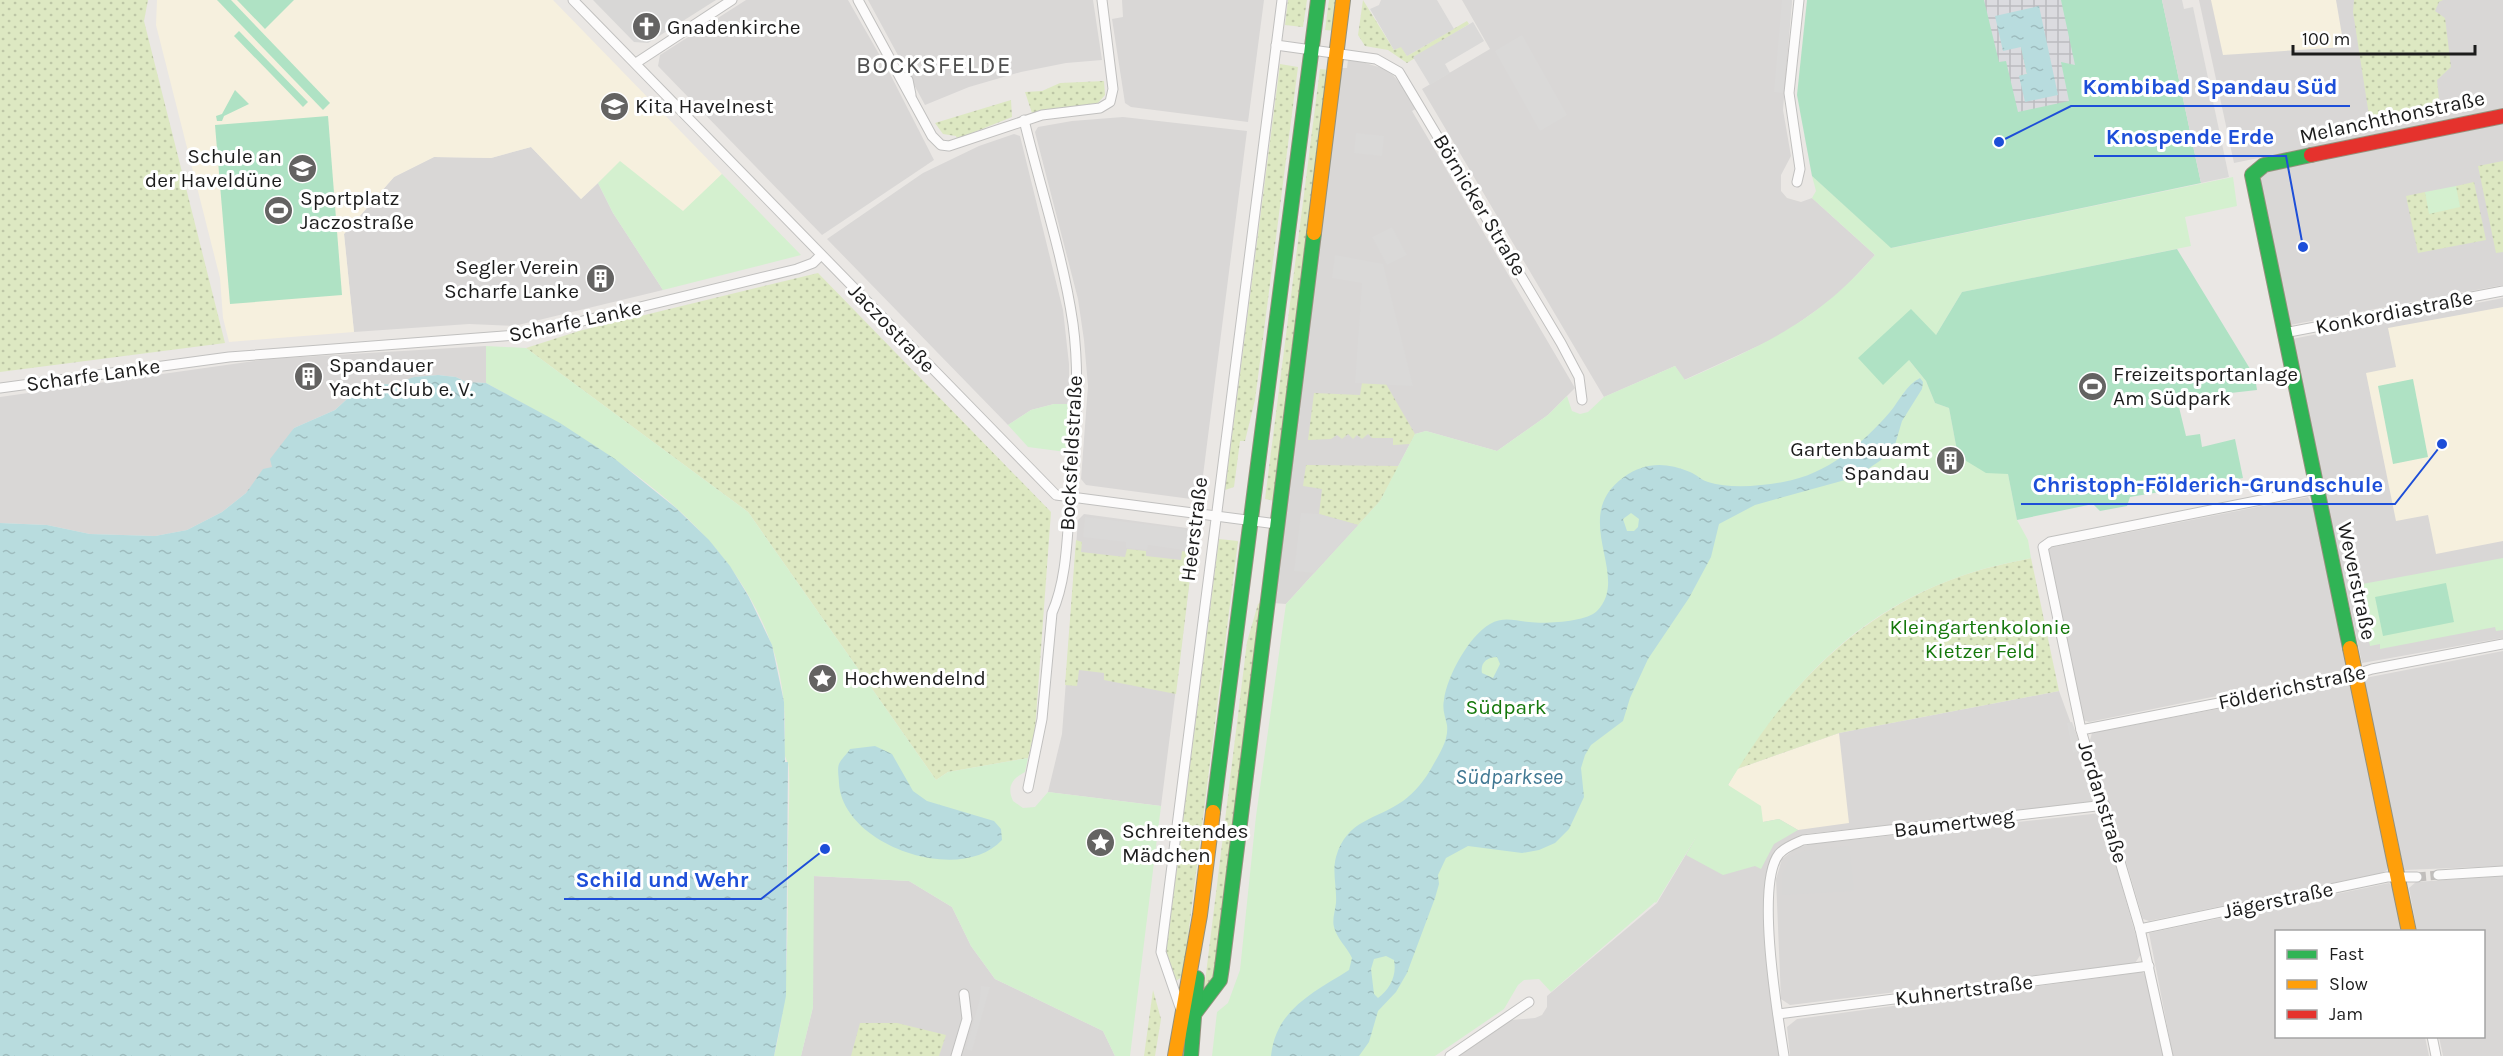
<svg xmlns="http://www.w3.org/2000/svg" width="2503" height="1056" font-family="Karla,sans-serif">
  <defs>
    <pattern id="grass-dots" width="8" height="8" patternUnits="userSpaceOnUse" patternTransform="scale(1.5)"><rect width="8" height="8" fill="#dde8c2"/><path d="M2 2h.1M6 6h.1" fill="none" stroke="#bdc6a6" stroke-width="1.8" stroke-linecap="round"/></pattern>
    <pattern id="plaza-grid" width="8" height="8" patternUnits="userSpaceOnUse" patternTransform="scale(1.5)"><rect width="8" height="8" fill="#dbdbdf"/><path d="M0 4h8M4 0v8" fill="none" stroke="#bbbbbf"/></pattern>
    <pattern id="water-ripples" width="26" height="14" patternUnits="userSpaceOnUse" patternTransform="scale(1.5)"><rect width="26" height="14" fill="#b8dcde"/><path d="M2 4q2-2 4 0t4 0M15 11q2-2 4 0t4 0" fill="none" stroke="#9ebcbe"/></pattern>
  </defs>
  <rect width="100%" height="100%" fill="#eae7e4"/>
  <g fill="#d9d7d6">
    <polygon points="746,0 848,0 887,68 934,160 822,235 658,66 660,55"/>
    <polygon points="868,0 1093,0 1102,60 1066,63 1021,72 969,87 925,105"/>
    <polygon points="1122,0 1264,0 1248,122 1131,107 1125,103 1112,19 1123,17"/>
    <polygon points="1462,0 1792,0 1783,110 1791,156 1781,175 1781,191 1787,198 1801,202 1812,198 1875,255 1838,295 1780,336 1684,380 1675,366 1604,397 1422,89 1490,49"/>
    <polygon points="2199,0 2503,0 2503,108 2234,163"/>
    <polygon points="1352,59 1382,68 1393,75 1419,107 1412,111 1575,388 1548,415 1497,451 1426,431 1415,434 1380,501 1286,604 1273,603 1342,68 1347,68 1348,60"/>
    <polygon points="1123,117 1247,131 1201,491 1191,499 1086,485 1081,479 1088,386 1084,340 1078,299 1035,132 1038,127 1072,121"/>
    <polygon points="2503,124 2503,285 2290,325 2259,181 2263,173"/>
    <polygon points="1014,134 1020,136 1063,310 1069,364 1069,404 1054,404 1031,410 1008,425 827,239 923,173 979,146"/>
    <polygon points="531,147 581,199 598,183 613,213 663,290 514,326 469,324 354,332 344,234 394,177 434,157 491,158"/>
    <polygon points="2503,298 2503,638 2362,663 2292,339"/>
    <polygon points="486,346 486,383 466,382 456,377 438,375 414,377 400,385 386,386 347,399 335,410 294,428 273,467 246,493 222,512 187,530 155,536 90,534 47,525 0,523 0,397 268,359"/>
    <polygon points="2308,497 2313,506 2345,658 2345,670 2089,722 2082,720 2047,552 2049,548"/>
    <polygon points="1084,514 1187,528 1195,538 1161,806 1048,792 1062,734 1078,520"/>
    <polygon points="2503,651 2503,866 2404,870 2364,684 2365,678"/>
    <polygon points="2348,684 2352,689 2388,862 2387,870 2382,873 2149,921 2143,919 2090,740 2092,733"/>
    <polygon points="2059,691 2095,789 2093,801 2082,804 1805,834 1786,842 1777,849 1771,858 1765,879 1766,937 1779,1056 1459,1056 1511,1020 1535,1018 1542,1015 1547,1007 1547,996 1657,903 1737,769 1839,733"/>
    <polygon points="2101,813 2141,954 2135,963 1790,1005 1781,999 1776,879 1782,859 1796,848 1812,844"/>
    <polygon points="813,876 909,881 952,907 971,946 995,979 1103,1031 1115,1056 801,1056 813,1007"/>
    <polygon points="2503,876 2503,1056 2443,1056 2439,1037 2484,1036 2484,932 2417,931 2409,888 2416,882"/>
    <polygon points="2389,883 2394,888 2403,931 2276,932 2276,1036 2425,1037 2429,1056 2173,1056 2149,933"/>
    <polygon points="2142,972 2147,976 2163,1056 1790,1056 1787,1027 1797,1019"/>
  </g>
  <g fill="#f6f0de">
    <polygon points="157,0 553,0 722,174 683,212 620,162 581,199 531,147 491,158 434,157 394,177 344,234 354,332 229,342 223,318 220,278 156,25"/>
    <polygon points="2211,0 2336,0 2344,47 2223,55"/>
    <polygon points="2503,307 2503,541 2436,554 2428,515 2396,521 2366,373 2396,367 2388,328"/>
    <polygon points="1839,733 1849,823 1798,830 1779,819 1763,822 1728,785 1737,769"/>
  </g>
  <g fill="#d8d7d6">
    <polygon points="593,0 716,0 648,43 634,42"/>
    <polygon points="1849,846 1854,891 1782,895 1782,875 1791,857 1804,851"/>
  </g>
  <g fill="url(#grass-dots)">
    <polygon points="0,0 148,0 144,21 225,343 0,372"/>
    <polygon points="1288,0 1307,0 1303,27 1285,25"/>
    <polygon points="1329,0 1339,0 1335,31 1325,30"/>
    <polygon points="1363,0 1394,50 1401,46 1407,56 1467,21 1469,24 1407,63 1388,50 1365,46 1358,35"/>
    <polygon points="2354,0 2443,0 2439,2 2435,11 2445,18 2451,67 2437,80 2440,108 2370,122 2353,12"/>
    <polygon points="1280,64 1298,67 1255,400 1245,441 1240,441 1234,487 1225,490"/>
    <polygon points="1320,69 1330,70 1275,501 1265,499"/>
    <polygon points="1104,81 1105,95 1098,103 1032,113 1025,92 1042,91 1060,83"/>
    <polygon points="1011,100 1012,117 957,139 956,136 943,134 935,123"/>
    <polygon points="2503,161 2503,252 2496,253 2478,166"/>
    <polygon points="2474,182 2486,240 2418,253 2406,196 2425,192 2430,214 2456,186"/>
    <polygon points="818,273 1051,512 1035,730 1028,758 948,772 936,780 748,512 526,348 579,331"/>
    <polygon points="1362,383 1386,384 1415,434 1410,444 1393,445 1393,438 1372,438 1368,434 1362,439 1357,435 1353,439 1348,434 1342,439 1337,435 1331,439 1308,440 1314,393 1360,395"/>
    <polygon points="1306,465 1399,466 1380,501 1358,525 1319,514 1322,489 1303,486"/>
    <polygon points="1219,539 1238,541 1183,976 1176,981 1166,953"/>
    <polygon points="1076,540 1082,542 1081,552 1125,557 1127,549 1146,551 1146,556 1181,560 1182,551 1193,553 1176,694 1104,680 1104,673 1079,670 1077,686 1065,685"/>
    <path d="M2031,558L2059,691L1839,733L1737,769C1790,683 1863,610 1961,576C1984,568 2008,563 2031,558Z"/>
    <polygon points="1261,602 1216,972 1204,990 1247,642 1258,604"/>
    <polygon points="1153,990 1161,1019 1155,1056 1144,1056"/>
    <polygon points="860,1023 897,1023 946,1035 939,1056 851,1056"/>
  </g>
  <g fill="#d4f0cf">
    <polygon points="620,161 683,211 722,174 801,255 663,290 613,213 598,183"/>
    <path d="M1812,176L1892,248L2233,177L2237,206L2185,217L2191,246L1962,292L1936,335L1909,360L1926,381L1935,403L1949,408L1958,456L2008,474L2017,520L2028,540L2031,558C2008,563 1983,568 1961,576C1852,614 1786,689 1728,785L1761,806L1763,822L1779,819L1798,830L1774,844L1761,869L1755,866L1723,875L1686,855L1698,834L1656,903L1655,902L1551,992L1539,979L1524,980L1518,985L1504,1009L1435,1056H1212L1217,1012L1228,1003L1240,970L1256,816L1286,604L1380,501L1415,434L1426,431L1497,451L1548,415L1567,396L1572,411L1580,414L1588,412L1604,397L1675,366L1685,380C1764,344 1816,323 1875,255L1812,198L1816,191Z"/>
    <polygon points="2456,186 2460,207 2429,214 2425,192"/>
    <path d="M486,346L526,348L748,512L936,780L948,772L1028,758L1025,772C1011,779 1007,788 1013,801L1023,808L1035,807L1048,792L1161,806L1130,1056H1115L1103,1031L995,979L971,946L952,907L909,881L814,876L813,1007L801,1056H774C791,988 787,919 788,849C788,838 791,768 788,763C786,759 784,755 784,748C787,717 783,678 772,646C727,517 599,445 486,383Z"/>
    <polygon points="1054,404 1069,404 1066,452 1028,447 1008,425 1031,410"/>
    <polygon points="2503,558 2503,630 2496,631 2495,627 2380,649 2380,644 2370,646 2357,585"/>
  </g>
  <g fill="#afe2c4">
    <polygon points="217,0 231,0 330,103 323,110"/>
    <polygon points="237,0 294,0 265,29"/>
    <polygon points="1807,0 2162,0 2201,183 1891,248 1812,176 1797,95"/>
    <polygon points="239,31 308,102 303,107 234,36"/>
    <polygon points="235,90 249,104 224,116 222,121 217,121 216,116 222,114"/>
    <polygon points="328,116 342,295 230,304 215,125"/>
    <polygon points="2177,249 2255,377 2257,390 2177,399 2186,436 2200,434 2202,447 2235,439 2243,478 2130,497 2127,506 2100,511 2093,504 2017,520 2008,474 1986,473 1958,456 1949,408 1935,403 1926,381 1909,360 1883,385 1858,358 1911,309 1936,335 1962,292"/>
    <polygon points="2413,379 2428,457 2393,464 2378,386"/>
    <polygon points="2446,583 2454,622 2383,636 2375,597"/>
  </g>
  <g fill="#dad9d8">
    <polygon points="1381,0 1437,0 1454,29 1407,56 1401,47 1394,50 1370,9 1379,5"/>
    <polygon points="1782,0 1792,0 1783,93 1774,92"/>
    <polygon points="2162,0 2182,0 2184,9 2193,7 2229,177 2201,183"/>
    <polygon points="1473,22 1484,41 1445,64 1450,73 1430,85 1413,57"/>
    <polygon points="1522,35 1567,115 1540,131 1495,51"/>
    <polygon points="1356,133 1384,136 1382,156 1354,153"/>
    <polygon points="1392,227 1407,255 1387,265 1372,237"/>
    <polygon points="1335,255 1383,264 1413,386 1355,383 1362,283 1332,278"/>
    <polygon points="1301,513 1319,514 1358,525 1314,573 1294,571"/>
    <polygon points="1085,517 1185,529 1192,539 1190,551 1148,545 1147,550 1126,548 1126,542 1083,537"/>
    <polygon points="2072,722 2082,750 2073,753 2067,723"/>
    <polygon points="981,986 990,987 972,1051 966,1049 980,998"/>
  </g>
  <path fill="url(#plaza-grid)" fill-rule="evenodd" d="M1984,0H2061L2075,65L2061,62L2069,101L2018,112L2006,61L1999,62ZM2021,47L2058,95L2019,76L2027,74Z"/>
  <g fill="url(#water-ripples)" fill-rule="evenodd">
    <polygon points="2039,6 2058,95 2025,102 2019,76 2027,74 2021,47 2003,51 1995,16"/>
    <polygon points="438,375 456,377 466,382 486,383 560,423 615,459 676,508 709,540 730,566 749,597 772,645 784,702 785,762 788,762 786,996 774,1056 0,1056 0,523 47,525 90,534 155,536 187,530 222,512 246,493 263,469 272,467 270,459 294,428 335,410 347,399 384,384 400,385 400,382 414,377"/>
    <path d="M1920,378L1923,382L1922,389L1902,421L1894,448L1884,458L1856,477L1755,505L1719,524L1711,557L1689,598L1648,659L1630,698L1623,721L1591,745L1585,755L1581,768L1584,797L1569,829L1555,843L1539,850L1522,853L1468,846L1446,858L1438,875L1439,884L1435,898L1407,973L1396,992L1378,1011L1369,1042L1359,1056H1271C1276,1009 1313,993 1349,970L1352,958C1347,947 1337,939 1334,927C1332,920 1335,911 1336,903C1337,888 1332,872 1336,857C1347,819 1376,820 1403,801C1415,792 1425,780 1432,767C1439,754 1449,740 1447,725C1445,716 1442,709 1444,700C1447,676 1469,636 1490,624C1504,616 1515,621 1529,622C1546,624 1586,622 1597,611C1632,576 1568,517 1624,477C1645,462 1666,462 1690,472C1696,474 1701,480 1708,482C1730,489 1761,486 1783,482C1828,474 1861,445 1890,412C1900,400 1906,385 1920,378ZM1631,513L1639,519L1638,527L1634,531H1627L1623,519ZM1497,657L1500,664L1493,678L1482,673C1480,663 1487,657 1497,657ZM1386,956L1394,960C1397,976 1390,989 1378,998L1374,994L1371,969L1374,959Z"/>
    <path d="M875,746L892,754L913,791L927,801L994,821L1001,829L1002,840C960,886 842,845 839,783C839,778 837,769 839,764C841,759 847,754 850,749Z"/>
  </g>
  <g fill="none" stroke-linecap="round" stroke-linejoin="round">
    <polyline stroke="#c1bebc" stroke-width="9" stroke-dasharray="9 4.5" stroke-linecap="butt" points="2417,877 2438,875"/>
    <defs>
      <g id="street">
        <polyline points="573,0 1056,495 1277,524"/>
        <polyline points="858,0 932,136 941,145 949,146 1042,115 1100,108 1110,102 1113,89 1102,0"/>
        <polyline points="1276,45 1376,59 1399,72 1561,343 1579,377 1582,400"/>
        <polyline points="636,63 732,0"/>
        <polyline points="900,75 908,80 911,95"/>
        <path d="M1024,120C1040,187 1063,255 1073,324C1081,383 1074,442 1070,501C1067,537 1067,579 1052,613L1042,719L1028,788"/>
        <polyline points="1797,182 1800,169 1789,93 1799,0"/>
        <polyline points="2284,333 2503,291"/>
        <polyline points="0,388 229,357 529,334 797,269 813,263 821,255"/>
        <polyline points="2081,730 2341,679 2372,669 2503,644"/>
        <polyline points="2438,875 2503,871"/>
        <polyline points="2140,929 2387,877 2417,877"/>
        <polyline points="1181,1010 1161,952 1282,0"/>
        <polyline points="1778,1014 2149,966"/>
        <polyline points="2432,1036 2436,1056"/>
        <polyline points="956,1056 967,1019 964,994"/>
        <polyline points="1450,1056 1529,1002"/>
        <path d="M1784,1056C1778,1017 1755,884 1779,854C1785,847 1794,844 1803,840L2105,805"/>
        <polyline points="2168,1056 2140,929 2081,730 2043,547 2050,542 2316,489"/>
      </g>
      <g id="fast">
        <polyline points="2311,155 2264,165 2252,175 2350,648"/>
        <polyline points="1213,812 1318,0"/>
        <polyline points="1195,1013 1220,980 1222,967 1314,233"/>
        <polyline points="1191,1056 1197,978"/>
      </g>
      <g id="slow">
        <polyline points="1314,233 1343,0"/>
        <polyline points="2350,648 2409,932"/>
        <polyline points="1175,1056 1200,915 1213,812"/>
      </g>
      <polyline id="jam" points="2311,155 2503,116"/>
    </defs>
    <use href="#street" stroke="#c1c0bf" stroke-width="11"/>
    <use href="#fast" stroke="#94917d" stroke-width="16"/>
    <use href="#slow" stroke="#94917d" stroke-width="16"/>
    <use href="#jam" stroke="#94917d" stroke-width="16"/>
    <use href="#street" stroke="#fcfbfb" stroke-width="9"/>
    <use href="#fast" stroke="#30b455" stroke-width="14"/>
    <use href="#slow" stroke="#ff9f0a" stroke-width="14"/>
    <use href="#jam" stroke="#e5322d" stroke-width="14"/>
  </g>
  <defs>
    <symbol id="church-disc" viewBox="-11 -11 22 22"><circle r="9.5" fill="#646362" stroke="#fff"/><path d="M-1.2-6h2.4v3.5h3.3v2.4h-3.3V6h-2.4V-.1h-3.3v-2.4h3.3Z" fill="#fff"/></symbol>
    <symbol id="school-disc" viewBox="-11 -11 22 22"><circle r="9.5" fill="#646362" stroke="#fff"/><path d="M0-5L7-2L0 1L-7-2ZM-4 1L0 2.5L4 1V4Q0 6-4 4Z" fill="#fff"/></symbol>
    <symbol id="stadium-disc" viewBox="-11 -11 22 22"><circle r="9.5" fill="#646362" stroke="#fff"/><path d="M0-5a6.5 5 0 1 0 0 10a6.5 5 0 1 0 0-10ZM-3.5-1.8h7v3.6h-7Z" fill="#fff"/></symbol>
    <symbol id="building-disc" viewBox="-11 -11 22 22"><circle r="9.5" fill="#646362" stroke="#fff"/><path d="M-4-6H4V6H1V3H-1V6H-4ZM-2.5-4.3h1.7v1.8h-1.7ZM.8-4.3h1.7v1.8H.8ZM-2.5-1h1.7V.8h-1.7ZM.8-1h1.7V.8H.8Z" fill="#fff"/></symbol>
    <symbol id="sight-disc" viewBox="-11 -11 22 22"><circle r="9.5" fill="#646362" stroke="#fff"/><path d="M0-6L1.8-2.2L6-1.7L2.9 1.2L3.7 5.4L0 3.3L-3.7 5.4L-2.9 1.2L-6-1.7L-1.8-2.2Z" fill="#fff"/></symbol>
  </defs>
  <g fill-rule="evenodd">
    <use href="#church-disc" x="630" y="10" width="33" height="33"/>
    <use href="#school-disc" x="598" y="90" width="33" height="33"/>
    <use href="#school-disc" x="286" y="152" width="33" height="33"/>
    <use href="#stadium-disc" x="262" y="194" width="33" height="33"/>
    <use href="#building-disc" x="584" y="262" width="33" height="33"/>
    <use href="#building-disc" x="292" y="360" width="33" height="33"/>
    <use href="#stadium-disc" x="2076" y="370" width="33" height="33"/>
    <use href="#building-disc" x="1934" y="444" width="33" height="33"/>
    <use href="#sight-disc" x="806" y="662" width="33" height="33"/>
    <use href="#sight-disc" x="1084" y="826" width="33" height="33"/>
  </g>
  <g text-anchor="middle" stroke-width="6" stroke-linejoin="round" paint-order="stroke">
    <g font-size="21" fill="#1c1c1c" stroke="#fff" text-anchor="start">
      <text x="667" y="34">Gnadenkirche</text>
      <text x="635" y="113">Kita Havelnest</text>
      <text x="282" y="163" text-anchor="end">Schule an<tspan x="282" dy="24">der Haveldüne</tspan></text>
      <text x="300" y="205">Sportplatz<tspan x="300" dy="24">Jaczostraße</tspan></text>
      <text x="579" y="274" text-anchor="end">Segler Verein<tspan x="579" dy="24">Scharfe Lanke</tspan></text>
      <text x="329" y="372">Spandauer<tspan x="329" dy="24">Yacht-Club e. V.</tspan></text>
      <text x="2113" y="381">Freizeitsportanlage<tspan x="2113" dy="24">Am Südpark</tspan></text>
      <text x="1930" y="456" text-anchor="end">Gartenbauamt<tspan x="1930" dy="24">Spandau</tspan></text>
      <text x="844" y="685">Hochwendelnd</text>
      <text x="1122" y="838">Schreitendes<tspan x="1122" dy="24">Mädchen</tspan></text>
    </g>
    <g font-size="21" fill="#1c1c1c" stroke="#fff">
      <text transform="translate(2392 117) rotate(-12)" y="7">Melanchthonstraße</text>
      <text transform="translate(1480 205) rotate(59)" y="7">Börnicker Straße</text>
      <text transform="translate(2394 312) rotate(-11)" y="7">Konkordiastraße</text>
      <text transform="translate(575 321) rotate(-12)" y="7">Scharfe Lanke</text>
      <text transform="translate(892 328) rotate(46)" y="7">Jaczostraße</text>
      <text transform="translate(93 375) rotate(-8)" y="7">Scharfe Lanke</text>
      <text transform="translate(1071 453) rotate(-87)" y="7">Bocksfeldstraße</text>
      <text transform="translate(1194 529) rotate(-83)" y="7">Heerstraße</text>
      <text transform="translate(2357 581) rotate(78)" y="7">Weverstraße</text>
      <text transform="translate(2292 687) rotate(-12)" y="7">Földerichstraße</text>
      <text transform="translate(2103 802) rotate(73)" y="7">Jordanstraße</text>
      <text transform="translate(1954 823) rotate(-7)" y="7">Baumertweg</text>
      <text transform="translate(2278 900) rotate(-12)" y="7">Jägerstraße</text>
      <text transform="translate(1964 990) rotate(-7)" y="7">Kuhnertstraße</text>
    </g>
    <g font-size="21" fill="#15780c" stroke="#fff">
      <text x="1980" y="634">Kleingartenkolonie<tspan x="1980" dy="24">Kietzer Feld</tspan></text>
      <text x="1506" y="714">Südpark</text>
    </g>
    <g font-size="22" font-style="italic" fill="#417893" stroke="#fff">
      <text x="1509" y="784">Südparksee</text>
    </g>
    <g font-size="24" letter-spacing="1.5" fill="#4f4f4f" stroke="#fff">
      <text x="934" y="73">BOCKSFELDE</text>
    </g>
  </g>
  <path fill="none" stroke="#1d4ed8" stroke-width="2" d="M1999 142L2071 106H2350M2303 247L2286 156H2094M2442 444L2395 504H2021M825 849L761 899H564"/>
  <g fill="#1d4ed8" stroke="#fff" stroke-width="2">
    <circle cx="1999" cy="142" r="6"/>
    <circle cx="2303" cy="247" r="6"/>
    <circle cx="2442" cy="444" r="6"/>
    <circle cx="825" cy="849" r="6"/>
  </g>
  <g font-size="22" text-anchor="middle" font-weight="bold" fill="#1d4ed8" stroke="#fff" stroke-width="6" stroke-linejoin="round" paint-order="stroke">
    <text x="2210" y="94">Kombibad Spandau Süd</text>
    <text x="2190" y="144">Knospende Erde</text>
    <text x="2208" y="492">Christoph-Földerich-Grundschule</text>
    <text x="662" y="887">Schild und Wehr</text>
  </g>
  <rect x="2275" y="930" width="210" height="108" fill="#ffffff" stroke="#a4a4a4" stroke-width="1.5"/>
  <rect x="2287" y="950" width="30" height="9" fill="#30b455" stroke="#a4a4a4" stroke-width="1.5"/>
  <text x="2329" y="960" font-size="18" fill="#1c1c1c">Fast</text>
  <rect x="2287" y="980" width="30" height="9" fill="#ff9f0a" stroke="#a4a4a4" stroke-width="1.5"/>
  <text x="2329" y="990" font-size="18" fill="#1c1c1c">Slow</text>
  <rect x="2287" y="1010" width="30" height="9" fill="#e5322d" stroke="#a4a4a4" stroke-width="1.5"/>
  <text x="2329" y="1020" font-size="18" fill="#1c1c1c">Jam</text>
  <path d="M2293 45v9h182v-9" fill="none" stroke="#1c1c1c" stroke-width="3"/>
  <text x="2302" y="45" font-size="18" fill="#1c1c1c" stroke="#ffffff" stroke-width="4.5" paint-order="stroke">100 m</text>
</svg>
